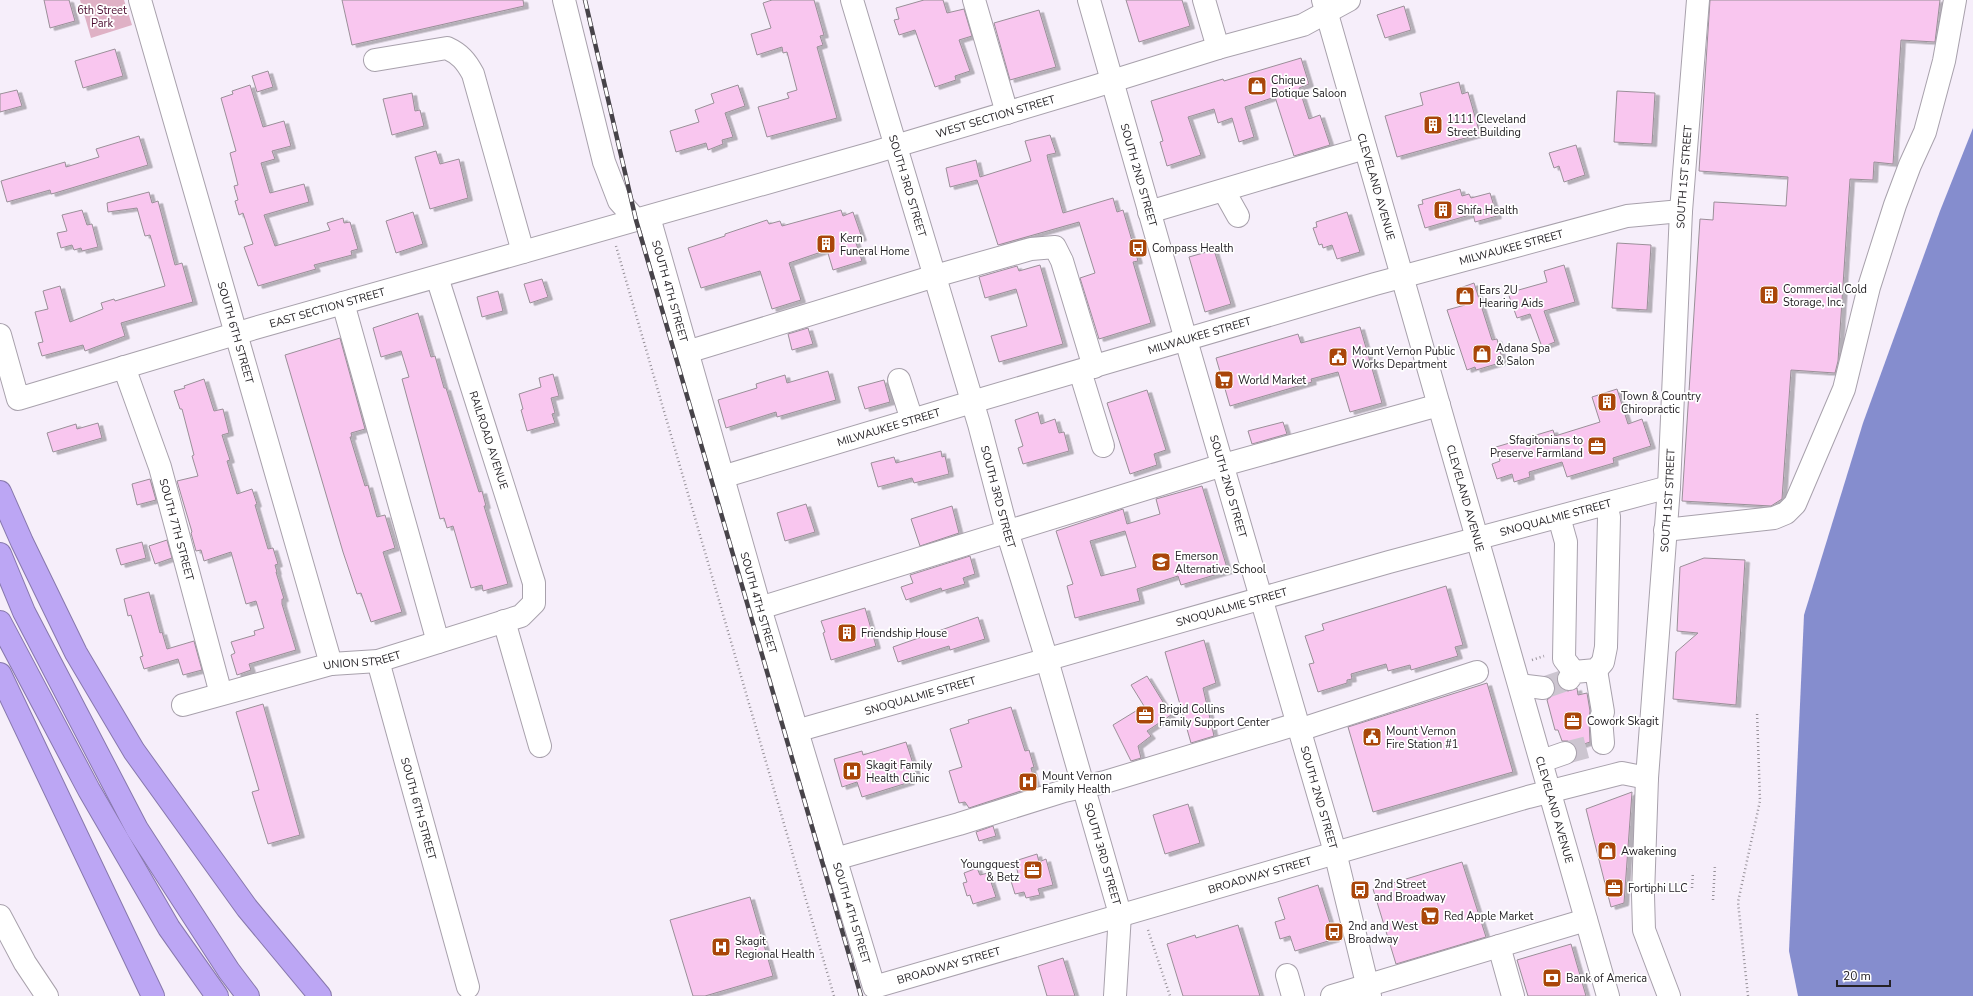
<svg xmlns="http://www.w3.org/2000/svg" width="1973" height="996" font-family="'Nunito Sans',sans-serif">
  <defs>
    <filter id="shadow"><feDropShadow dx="4.5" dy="2.5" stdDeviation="0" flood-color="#0004"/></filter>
  </defs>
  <rect width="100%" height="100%" fill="#f6eefa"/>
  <polygon fill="#dfb1c5" points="80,0 124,0 132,25 91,38"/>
  <polygon fill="#858dce" points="1973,128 1973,996 1798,996 1789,951 1804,615 1863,423 1940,211"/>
  <g fill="#f9c6ef" stroke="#9a8f98" fill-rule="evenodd" filter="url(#shadow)">
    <polygon points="44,0 69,0 75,21 50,28"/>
    <polygon points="342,0 523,0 524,6 352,45"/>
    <polygon points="772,0 814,0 824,35 820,36 823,45 817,47 837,118 767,137 758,107 789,98 787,93 797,90 787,52 783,53 782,47 757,55 751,34 771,28 763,3"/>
    <polygon points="924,0 943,0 947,13 964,9 972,36 959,40 970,71 955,76 956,80 935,87 915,30 899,35 894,20 899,19 896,8"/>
    <polygon points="1126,0 1182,0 1190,26 1139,42"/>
    <polygon points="1710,0 1940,0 1935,42 1901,40 1893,164 1874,162 1873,180 1850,179 1838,361 1835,373 1791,370 1782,499 1771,506 1682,501 1700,219 1713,220 1714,202 1786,206 1788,177 1699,171"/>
    <polygon points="1404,6 1411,30 1385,38 1377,15"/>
    <polygon points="1039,10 1056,67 1010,80 994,23"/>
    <polygon points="115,49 123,76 83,88 75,61"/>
    <polygon points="1301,58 1309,84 1299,88 1309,119 1320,115 1330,145 1294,156 1275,97 1245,107 1254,137 1239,142 1232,118 1218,123 1214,109 1188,117 1201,155 1167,166 1160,142 1163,141 1151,101 1223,79 1224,81"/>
    <polygon points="268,71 273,87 257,92 252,76"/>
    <polygon points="1459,82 1462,94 1468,92 1480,134 1397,157 1385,116 1423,105 1420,93"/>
    <polygon points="250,85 263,127 284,121 291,146 272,151 275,159 261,163 270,193 304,184 309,202 264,215 275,246 330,230 327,223 343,218 344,223 350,222 358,249 351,251 352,255 314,265 316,269 258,286 244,247 253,244 243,213 239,215 235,201 238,200 234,186 238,185 230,153 236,151 221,98 233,94 232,91"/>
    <polygon points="738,85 745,106 725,113 733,137 722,140 723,144 708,150 706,143 676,152 670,131 699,122 695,110 714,103 711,94"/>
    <polygon points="17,90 22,106 0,112 0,94"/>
    <polygon points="1617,91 1655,93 1652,144 1614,142"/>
    <polygon points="412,93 415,111 420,110 424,126 392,135 383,99"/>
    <polygon points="1050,135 1056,153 1047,155 1048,160 1063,213 1113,198 1117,212 1123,210 1138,261 1133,262 1151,323 1099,339 1080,278 1095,273 1079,222 998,245 977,180 950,187 946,168 976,160 980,177 1031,161 1025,141"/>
    <polygon points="139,136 148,165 55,193 51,194 50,190 7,202 1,181 65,162 66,167 99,157 96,149"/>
    <polygon points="1576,145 1585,175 1564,182 1559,166 1554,168 1549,153"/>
    <polygon points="436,151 440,164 459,159 468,198 430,209 415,157"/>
    <polygon points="1460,189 1462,196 1469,194 1471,198 1490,193 1497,216 1475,222 1473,214 1425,228 1418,205 1423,204 1422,200"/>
    <polygon points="149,192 152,203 158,201 175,265 182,263 193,302 121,323 125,336 85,351 83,345 42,356 38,343 43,342 35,312 48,309 43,291 60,286 70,322 103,309 101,303 114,299 115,301 165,286 150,235 145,236 137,208 108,212 107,203"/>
    <polygon points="82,210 87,225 92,224 98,247 82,251 81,248 74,250 72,245 61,248 57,233 67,231 62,215"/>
    <polygon points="841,210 843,216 853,212 862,238 855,240 862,261 833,270 827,250 789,263 801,300 772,309 760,271 701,288 688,248 725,236 725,234 767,220 769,224 780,221 782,226"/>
    <polygon points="413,212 423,244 396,253 386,221"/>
    <polygon points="1347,212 1360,252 1337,259 1332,245 1323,248 1322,244 1319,245 1313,228 1317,227 1316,222"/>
    <polygon points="1617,243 1651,245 1647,310 1612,308"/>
    <polygon points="1214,250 1231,304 1205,312 1189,257"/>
    <polygon points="1040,265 1063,344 999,362 991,336 1027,326 1016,289 985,298 979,277 1017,266 1019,271"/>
    <polygon points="1564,265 1575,302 1544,311 1555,342 1542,347 1530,314 1517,318 1508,293 1547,282 1544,271"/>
    <polygon points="542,279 548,297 530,303 524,284"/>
    <polygon points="1474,283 1492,340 1497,339 1503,362 1476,370 1475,367 1467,370 1447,310 1465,305 1460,288"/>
    <polygon points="498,291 503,311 482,317 477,297"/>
    <polygon points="418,313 431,357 435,356 444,388 446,388 479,492 482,491 486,506 484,506 508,584 483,591 482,585 471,588 453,526 447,528 444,518 440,519 402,379 409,377 401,351 381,357 373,328"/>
    <polygon points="1360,327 1382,403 1350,412 1338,372 1311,379 1312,382 1230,406 1216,358 1298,334 1301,343"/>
    <polygon points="808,328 813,344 792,350 788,334"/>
    <polygon points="340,338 365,429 351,433 352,437 350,437 365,486 368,485 377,517 385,515 395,548 383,552 402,612 371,622 361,593 357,594 343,552 285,355"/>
    <polygon points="828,371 836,400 777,417 776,412 726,428 718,400 757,388 756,384 785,375 787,383"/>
    <polygon points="553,374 559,396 551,398 555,413 552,414 555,423 527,431 521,410 523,409 519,394 541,387 539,378"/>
    <polygon points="204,379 214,411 223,409 229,433 222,435 230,460 227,461 237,494 252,489 257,504 255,505 268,549 273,548 278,564 275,565 277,572 276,572 284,599 282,599 282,604 296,650 249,664 251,670 237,675 231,655 235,653 231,642 255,635 254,631 264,628 256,601 246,604 231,552 204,561 201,550 196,551 191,533 192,532 177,481 198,476 192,456 194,455 182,409 180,409 174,391 185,388 184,386"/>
    <polygon points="884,380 890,402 865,409 858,387"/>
    <polygon points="1617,389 1628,424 1642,419 1651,446 1613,458 1614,463 1567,477 1562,462 1529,472 1530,477 1514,482 1512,474 1497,479 1492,464 1500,461 1496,447 1553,430 1555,436 1600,422 1592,397"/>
    <polygon points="1147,390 1166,450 1154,454 1157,465 1130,474 1107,403"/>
    <polygon points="1038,412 1041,424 1055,419 1059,433 1064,432 1069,451 1023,464 1018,448 1023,446 1015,420"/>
    <polygon points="1283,422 1287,434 1252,444 1248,431"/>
    <polygon points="98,423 102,438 53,452 47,433 76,424 77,429"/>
    <polygon points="941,451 942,457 945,456 949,474 914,483 912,478 878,487 871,463 894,457 896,463"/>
    <polygon points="150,479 156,500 137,505 132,484"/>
    <path d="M1202,486L1228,571L1181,585L1178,576L1137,589L1140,601L1075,618L1067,586L1073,584L1056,531L1123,509L1127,524L1160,514L1156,499ZM1125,531L1136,567L1101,576L1090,541Z"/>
    <polygon points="806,504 815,532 785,541 777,513"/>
    <polygon points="952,506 959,533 920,546 911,519"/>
    <polygon points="167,540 172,558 155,564 149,546"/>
    <polygon points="142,542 146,558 121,565 116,549"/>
    <polygon points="970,556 975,574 963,578 965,584 942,591 941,588 906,600 901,587 913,583 910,575"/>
    <polygon points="1704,558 1745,560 1736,705 1673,699 1676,652 1698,633 1677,631 1680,567"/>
    <polygon points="1446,586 1463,645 1455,647 1458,656 1411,670 1410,665 1388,671 1386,664 1351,674 1352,679 1347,680 1347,683 1318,692 1309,664 1314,663 1305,636 1324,630 1322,624"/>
    <polygon points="149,592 160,633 162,632 167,649 194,641 202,670 183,675 178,659 144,669 140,657 143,656 131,615 128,616 124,599"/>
    <polygon points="865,608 876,646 831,660 823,633 825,632 821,621"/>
    <polygon points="978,617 985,639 950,650 949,646 898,662 893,647"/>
    <polygon points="1204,640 1216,683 1203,688 1214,736 1191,743 1165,652"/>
    <polygon points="1147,676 1171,715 1147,731 1151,736 1138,746 1141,758 1131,761 1113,725 1144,706 1131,685"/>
    <polygon points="1557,679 1558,685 1562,689 1568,691 1577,688 1578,695 1587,693 1590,711 1589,719 1590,742 1575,747 1568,741 1562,741 1558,730 1555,730 1547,700 1553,695 1555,689 1552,680"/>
    <polygon points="1487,683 1513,772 1373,812 1348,727"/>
    <polygon points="263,704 300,835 268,844 252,792 259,790 236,712"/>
    <polygon points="1011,707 1025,751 1029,750 1034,767 1031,768 1036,786 969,808 965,802 959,803 949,771 962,767 950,729 969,723 968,720"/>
    <polygon points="906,742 916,773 908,775 910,782 862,797 857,782 842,787 834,759 862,751 863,755"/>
    <polygon points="1632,792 1624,903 1611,907 1586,809"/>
    <polygon points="1188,804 1200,843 1165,854 1153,815"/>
    <polygon points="993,826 996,836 979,841 976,832"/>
    <polygon points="1037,854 1039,862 1046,859 1053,885 1038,889 1040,895 1026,898 1024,892 1015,894 1011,881 1019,878 1015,861"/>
    <polygon points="1462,862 1486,937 1396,964 1373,889"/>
    <polygon points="977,868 980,875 988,873 996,897 973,904 970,895 967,896 963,883 967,882 964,873"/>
    <polygon points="1318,885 1335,939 1295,951 1290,936 1280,939 1275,922 1285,919 1278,898"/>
    <polygon points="750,897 773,976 705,996 693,996 670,920"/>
    <polygon points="1238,925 1260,996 1183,996 1167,944 1195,935 1196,938"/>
    <polygon points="1571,944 1586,996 1528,996 1517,960"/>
    <polygon points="1063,958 1075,996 1047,996 1038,966"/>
  </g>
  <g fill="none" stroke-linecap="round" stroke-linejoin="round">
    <g stroke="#ccc5d0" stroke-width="22" stroke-dasharray="22 11" stroke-linecap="butt">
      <polyline points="1543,688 1569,679"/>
      <polyline points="1565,753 1603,743"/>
    </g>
    <defs>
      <g id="minor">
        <path id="s1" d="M140,0L331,664"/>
        <polyline points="564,0 604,162 619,201 636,220"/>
        <path id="s2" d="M852,0L979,424L1007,531L1047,660L1120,914L1115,996"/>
        <polyline points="974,0 1007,113"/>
        <path id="s3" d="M1089,0L1186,340L1335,852L1370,996"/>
        <polyline points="1204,0 1218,48"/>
        <path id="s4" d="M1323,0L1608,996"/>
        <path d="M375,60L447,48C460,54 466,61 473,74L523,252"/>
        <polyline points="1224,191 1238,216"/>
        <polyline points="1149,212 1365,148"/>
        <path id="s5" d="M649,217L760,608L874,987L1528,797L1622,773L1647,778"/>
        <polyline points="343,303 438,642"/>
        <path id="s6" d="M0,335L18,399L255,328L872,153L1093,87L1218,48L1303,25L1349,0"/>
        <polyline points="687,352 935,276 1031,249 1055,247 1062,261 1094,367"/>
        <path id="s7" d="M124,367L160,467L221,694"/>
        <polyline points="1080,371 1103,446"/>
        <polyline points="899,380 912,420"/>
        <path id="s8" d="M722,477L972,402L1375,284L1627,216L1681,211"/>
        <polyline points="1559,517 1566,542 1564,659 1574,672"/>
        <polyline points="1665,530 1774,518 1786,513 1795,504 1844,389 1869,287 1895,205 1910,165 1925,132 1944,61 1955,0"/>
        <polyline points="760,608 1223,465 1439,405"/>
        <polyline points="504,621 540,746"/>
        <path id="s9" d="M378,661L468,987"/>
        <polyline points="1596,670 1603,712 1601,718 1603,743"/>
        <polyline points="1569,679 1574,672 1596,670 1603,662 1606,647 1609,517 1606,504"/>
        <polyline points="1520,685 1543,688"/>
        <path id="s10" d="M183,705L331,664L378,661L521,616L534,603V583L437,277"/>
        <polyline points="1299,730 1477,672"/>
        <path id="s11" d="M796,731L1389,562L1669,487"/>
        <polyline points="1542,761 1565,753"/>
        <polyline points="835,859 959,824 1064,791 1105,782 1297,724"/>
        <polyline points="0,916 25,963 47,996"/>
        <polyline points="1499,946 1513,996"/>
        <polyline points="1287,975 1293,996"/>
        <polyline points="1332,996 1586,920"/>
        <path id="s12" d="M1669,996L1644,930L1643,895L1647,778L1669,487L1681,211L1698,0"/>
      </g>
      <g id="highway">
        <polyline points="0,492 22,542 76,653 134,751 247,908 320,996"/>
        <polyline points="0,554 24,612 137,829 229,971 248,996"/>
        <polyline points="0,622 89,790 169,928 217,996"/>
        <polyline points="0,674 153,996"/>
      </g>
    </defs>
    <use href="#minor" stroke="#a8a1ac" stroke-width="24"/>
    <use href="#highway" stroke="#8778ac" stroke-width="24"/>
    <g stroke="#979199" stroke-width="2.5" stroke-dasharray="1 3" stroke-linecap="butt">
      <polyline points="616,246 834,996"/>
      <polyline points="1532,660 1544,656"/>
      <polyline points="1692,888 1693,872"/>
      <polyline points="1713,900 1715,865"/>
      <polyline points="1148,930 1170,996"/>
      <polyline points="1748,996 1738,902 1760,801 1757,712"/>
    </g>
    <use href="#minor" stroke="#fff" stroke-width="22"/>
    <use href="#highway" stroke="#bca6f4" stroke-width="22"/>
    <defs>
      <polyline id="rail" points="585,0 636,220 861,996"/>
    </defs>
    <use href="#rail" stroke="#474349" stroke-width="4.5"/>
    <use href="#rail" stroke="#fff" stroke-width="3" stroke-dasharray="9" stroke-linecap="butt"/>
  </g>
  <defs>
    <symbol id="shop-square" viewBox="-11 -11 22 22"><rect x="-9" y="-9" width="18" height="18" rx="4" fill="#a94609" stroke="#fff"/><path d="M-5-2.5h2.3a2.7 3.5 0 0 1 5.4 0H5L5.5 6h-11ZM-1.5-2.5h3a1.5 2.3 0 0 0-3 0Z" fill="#fff"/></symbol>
    <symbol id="building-square" viewBox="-11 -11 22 22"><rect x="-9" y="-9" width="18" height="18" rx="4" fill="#a94609" stroke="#fff"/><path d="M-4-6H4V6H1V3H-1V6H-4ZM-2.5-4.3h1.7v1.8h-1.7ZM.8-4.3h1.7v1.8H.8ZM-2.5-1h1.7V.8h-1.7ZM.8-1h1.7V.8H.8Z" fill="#fff"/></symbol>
    <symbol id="bus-square" viewBox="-11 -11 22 22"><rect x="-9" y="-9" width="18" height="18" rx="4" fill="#a94609" stroke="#fff"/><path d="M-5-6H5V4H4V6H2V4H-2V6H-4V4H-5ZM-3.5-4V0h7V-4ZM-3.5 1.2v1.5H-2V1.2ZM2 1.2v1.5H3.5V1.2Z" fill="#fff"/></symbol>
    <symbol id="civic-square" viewBox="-11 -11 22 22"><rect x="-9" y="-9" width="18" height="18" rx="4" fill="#a94609" stroke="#fff"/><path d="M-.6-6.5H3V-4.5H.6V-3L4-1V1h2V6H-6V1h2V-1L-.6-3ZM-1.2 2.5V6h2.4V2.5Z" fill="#fff"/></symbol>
    <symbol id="supermarket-square" viewBox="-11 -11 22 22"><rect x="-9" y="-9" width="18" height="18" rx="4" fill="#a94609" stroke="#fff"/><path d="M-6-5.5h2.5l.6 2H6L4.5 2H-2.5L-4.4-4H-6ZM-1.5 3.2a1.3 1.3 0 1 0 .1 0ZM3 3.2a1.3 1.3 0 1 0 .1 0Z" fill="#fff"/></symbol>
    <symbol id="office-square" viewBox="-11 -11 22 22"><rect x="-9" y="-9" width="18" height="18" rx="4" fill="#a94609" stroke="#fff"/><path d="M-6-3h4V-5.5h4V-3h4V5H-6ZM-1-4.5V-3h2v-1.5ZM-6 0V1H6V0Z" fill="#fff"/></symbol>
    <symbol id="school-square" viewBox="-11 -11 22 22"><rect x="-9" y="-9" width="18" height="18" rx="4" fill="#a94609" stroke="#fff"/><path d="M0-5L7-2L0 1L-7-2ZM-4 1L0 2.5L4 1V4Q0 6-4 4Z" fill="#fff"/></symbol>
    <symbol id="hospital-square" viewBox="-11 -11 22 22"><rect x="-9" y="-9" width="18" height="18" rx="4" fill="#a94609" stroke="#fff"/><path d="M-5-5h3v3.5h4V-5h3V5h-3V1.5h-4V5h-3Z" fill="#fff"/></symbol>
    <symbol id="bank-square" viewBox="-11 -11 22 22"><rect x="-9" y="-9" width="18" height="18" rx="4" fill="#a94609" stroke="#fff"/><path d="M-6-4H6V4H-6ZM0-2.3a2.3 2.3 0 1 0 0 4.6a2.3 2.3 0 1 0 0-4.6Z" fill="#fff"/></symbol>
  </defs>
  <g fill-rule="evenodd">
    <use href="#shop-square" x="1246" y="75" width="22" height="22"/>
    <use href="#building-square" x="1422" y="114" width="22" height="22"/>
    <use href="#building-square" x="1432" y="199" width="22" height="22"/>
    <use href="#building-square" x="815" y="233" width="22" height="22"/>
    <use href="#bus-square" x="1127" y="237" width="22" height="22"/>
    <use href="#building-square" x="1758" y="284" width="22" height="22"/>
    <use href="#shop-square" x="1454" y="285" width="22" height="22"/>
    <use href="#shop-square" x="1471" y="343" width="22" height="22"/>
    <use href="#civic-square" x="1327" y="346" width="22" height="22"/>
    <use href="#supermarket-square" x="1213" y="369" width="22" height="22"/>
    <use href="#building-square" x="1596" y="391" width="22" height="22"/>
    <use href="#office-square" x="1586" y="435" width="22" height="22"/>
    <use href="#school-square" x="1150" y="551" width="22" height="22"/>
    <use href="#building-square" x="836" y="622" width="22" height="22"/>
    <use href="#office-square" x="1134" y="704" width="22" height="22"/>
    <use href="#office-square" x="1562" y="710" width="22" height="22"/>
    <use href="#civic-square" x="1361" y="726" width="22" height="22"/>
    <use href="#hospital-square" x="841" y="760" width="22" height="22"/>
    <use href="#hospital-square" x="1017" y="771" width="22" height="22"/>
    <use href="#shop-square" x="1596" y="840" width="22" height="22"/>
    <use href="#office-square" x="1022" y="859" width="22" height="22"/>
    <use href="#office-square" x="1603" y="877" width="22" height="22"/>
    <use href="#bus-square" x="1349" y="879" width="22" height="22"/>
    <use href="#supermarket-square" x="1419" y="905" width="22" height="22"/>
    <use href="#bus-square" x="1323" y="921" width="22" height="22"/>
    <use href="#hospital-square" x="710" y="936" width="22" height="22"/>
    <use href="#bank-square" x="1541" y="967" width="22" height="22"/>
  </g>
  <g text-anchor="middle" stroke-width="3.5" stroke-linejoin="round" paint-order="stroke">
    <g font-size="11" fill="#4d0d31" stroke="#fff">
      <text x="102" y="14">6th Street<tspan x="102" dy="13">Park</tspan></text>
    </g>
    <g font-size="11" fill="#252226" stroke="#fff" text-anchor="start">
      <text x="1271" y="84">Chique<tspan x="1271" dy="13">Botique Saloon</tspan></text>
      <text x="1447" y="123">1111 Cleveland<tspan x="1447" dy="13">Street Building</tspan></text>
      <text x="1457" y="214">Shifa Health</text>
      <text x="840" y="242">Kern<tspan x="840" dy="13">Funeral Home</tspan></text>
      <text x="1152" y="252">Compass Health</text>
      <text x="1783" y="293">Commercial Cold<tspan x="1783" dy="13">Storage, Inc.</tspan></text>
      <text x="1479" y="294">Ears 2U<tspan x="1479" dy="13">Hearing Aids</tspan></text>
      <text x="1496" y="352">Adana Spa<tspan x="1496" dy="13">&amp; Salon</tspan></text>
      <text x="1352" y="355">Mount Vernon Public<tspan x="1352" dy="13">Works Department</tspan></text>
      <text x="1238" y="384">World Market</text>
      <text x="1621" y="400">Town &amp; Country<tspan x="1621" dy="13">Chiropractic</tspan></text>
      <text x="1583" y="444" text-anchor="end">Sfagitonians to<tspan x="1583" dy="13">Preserve Farmland</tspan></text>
      <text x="1175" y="560">Emerson<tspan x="1175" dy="13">Alternative School</tspan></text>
      <text x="861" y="637">Friendship House</text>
      <text x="1159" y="713">Brigid Collins<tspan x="1159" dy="13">Family Support Center</tspan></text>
      <text x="1587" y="725">Cowork Skagit</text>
      <text x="1386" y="735">Mount Vernon<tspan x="1386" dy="13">Fire Station #1</tspan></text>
      <text x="866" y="769">Skagit Family<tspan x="866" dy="13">Health Clinic</tspan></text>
      <text x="1042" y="780">Mount Vernon<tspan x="1042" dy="13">Family Health</tspan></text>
      <text x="1621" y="855">Awakening</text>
      <text x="1019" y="868" text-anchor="end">Youngquest<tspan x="1019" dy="13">&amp; Betz</tspan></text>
      <text x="1374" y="888">2nd Street<tspan x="1374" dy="13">and Broadway</tspan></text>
      <text x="1628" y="892">Fortiphi LLC</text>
      <text x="1444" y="920">Red Apple Market</text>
      <text x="1348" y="930">2nd and West<tspan x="1348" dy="13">Broadway</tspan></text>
      <text x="735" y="945">Skagit<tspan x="735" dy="13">Regional Health</tspan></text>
      <text x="1566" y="982">Bank of America</text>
    </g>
    <g font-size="11" fill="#252226" stroke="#fff">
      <text dy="4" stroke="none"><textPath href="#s6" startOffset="1084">WEST SECTION STREET</textPath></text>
      <text dy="4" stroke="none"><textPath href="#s3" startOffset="182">SOUTH 2ND STREET</textPath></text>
      <text dy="4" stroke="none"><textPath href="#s12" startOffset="825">SOUTH 1ST STREET</textPath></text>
      <text dy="4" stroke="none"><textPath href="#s2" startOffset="194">SOUTH 3RD STREET</textPath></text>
      <text dy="4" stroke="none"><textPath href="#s4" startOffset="194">CLEVELAND AVENUE</textPath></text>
      <text dy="4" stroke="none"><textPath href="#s8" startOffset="822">MILWAUKEE STREET</textPath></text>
      <text dy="4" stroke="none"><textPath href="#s5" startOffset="77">SOUTH 4TH STREET</textPath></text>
      <text dy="4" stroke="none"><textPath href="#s6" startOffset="389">EAST SECTION STREET</textPath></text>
      <text dy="4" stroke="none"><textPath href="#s1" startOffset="346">SOUTH 6TH STREET</textPath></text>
      <text dy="4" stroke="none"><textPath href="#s8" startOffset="498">MILWAUKEE STREET</textPath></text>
      <text dy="4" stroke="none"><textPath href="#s8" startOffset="174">MILWAUKEE STREET</textPath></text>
      <text transform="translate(489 440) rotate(72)" y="4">RAILROAD AVENUE</text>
      <text dy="4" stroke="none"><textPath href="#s3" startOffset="506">SOUTH 2ND STREET</textPath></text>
      <text dy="4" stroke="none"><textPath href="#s2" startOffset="518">SOUTH 3RD STREET</textPath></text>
      <text dy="4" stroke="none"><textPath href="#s4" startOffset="518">CLEVELAND AVENUE</textPath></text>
      <text dy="4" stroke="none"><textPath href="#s12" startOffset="501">SOUTH 1ST STREET</textPath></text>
      <text dy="4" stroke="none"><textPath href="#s11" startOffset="789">SNOQUALMIE STREET</textPath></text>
      <text dy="4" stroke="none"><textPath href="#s7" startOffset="171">SOUTH 7TH STREET</textPath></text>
      <text dy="4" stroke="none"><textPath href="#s5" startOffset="401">SOUTH 4TH STREET</textPath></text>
      <text dy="4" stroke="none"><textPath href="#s11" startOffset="453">SNOQUALMIE STREET</textPath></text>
      <text dy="4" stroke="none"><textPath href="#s10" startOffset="185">UNION STREET</textPath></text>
      <text dy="4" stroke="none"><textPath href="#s11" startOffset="129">SNOQUALMIE STREET</textPath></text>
      <text dy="4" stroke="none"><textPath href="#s3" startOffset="830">SOUTH 2ND STREET</textPath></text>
      <text dy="4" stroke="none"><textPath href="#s9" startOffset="153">SOUTH 6TH STREET</textPath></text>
      <text dy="4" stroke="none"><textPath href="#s4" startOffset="842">CLEVELAND AVENUE</textPath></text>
      <text dy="4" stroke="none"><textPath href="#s2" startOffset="890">SOUTH 3RD STREET</textPath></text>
      <text dy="4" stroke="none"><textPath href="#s5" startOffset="1204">BROADWAY STREET</textPath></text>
      <text dy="4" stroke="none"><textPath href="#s5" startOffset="725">SOUTH 4TH STREET</textPath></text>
      <text dy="4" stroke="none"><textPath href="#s5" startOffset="880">BROADWAY STREET</textPath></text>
    </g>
  </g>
  <path d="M1837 980v6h53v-6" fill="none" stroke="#252226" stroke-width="2"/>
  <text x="1843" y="980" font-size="12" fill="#252226" stroke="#ffffff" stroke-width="3" paint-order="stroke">20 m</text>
</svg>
